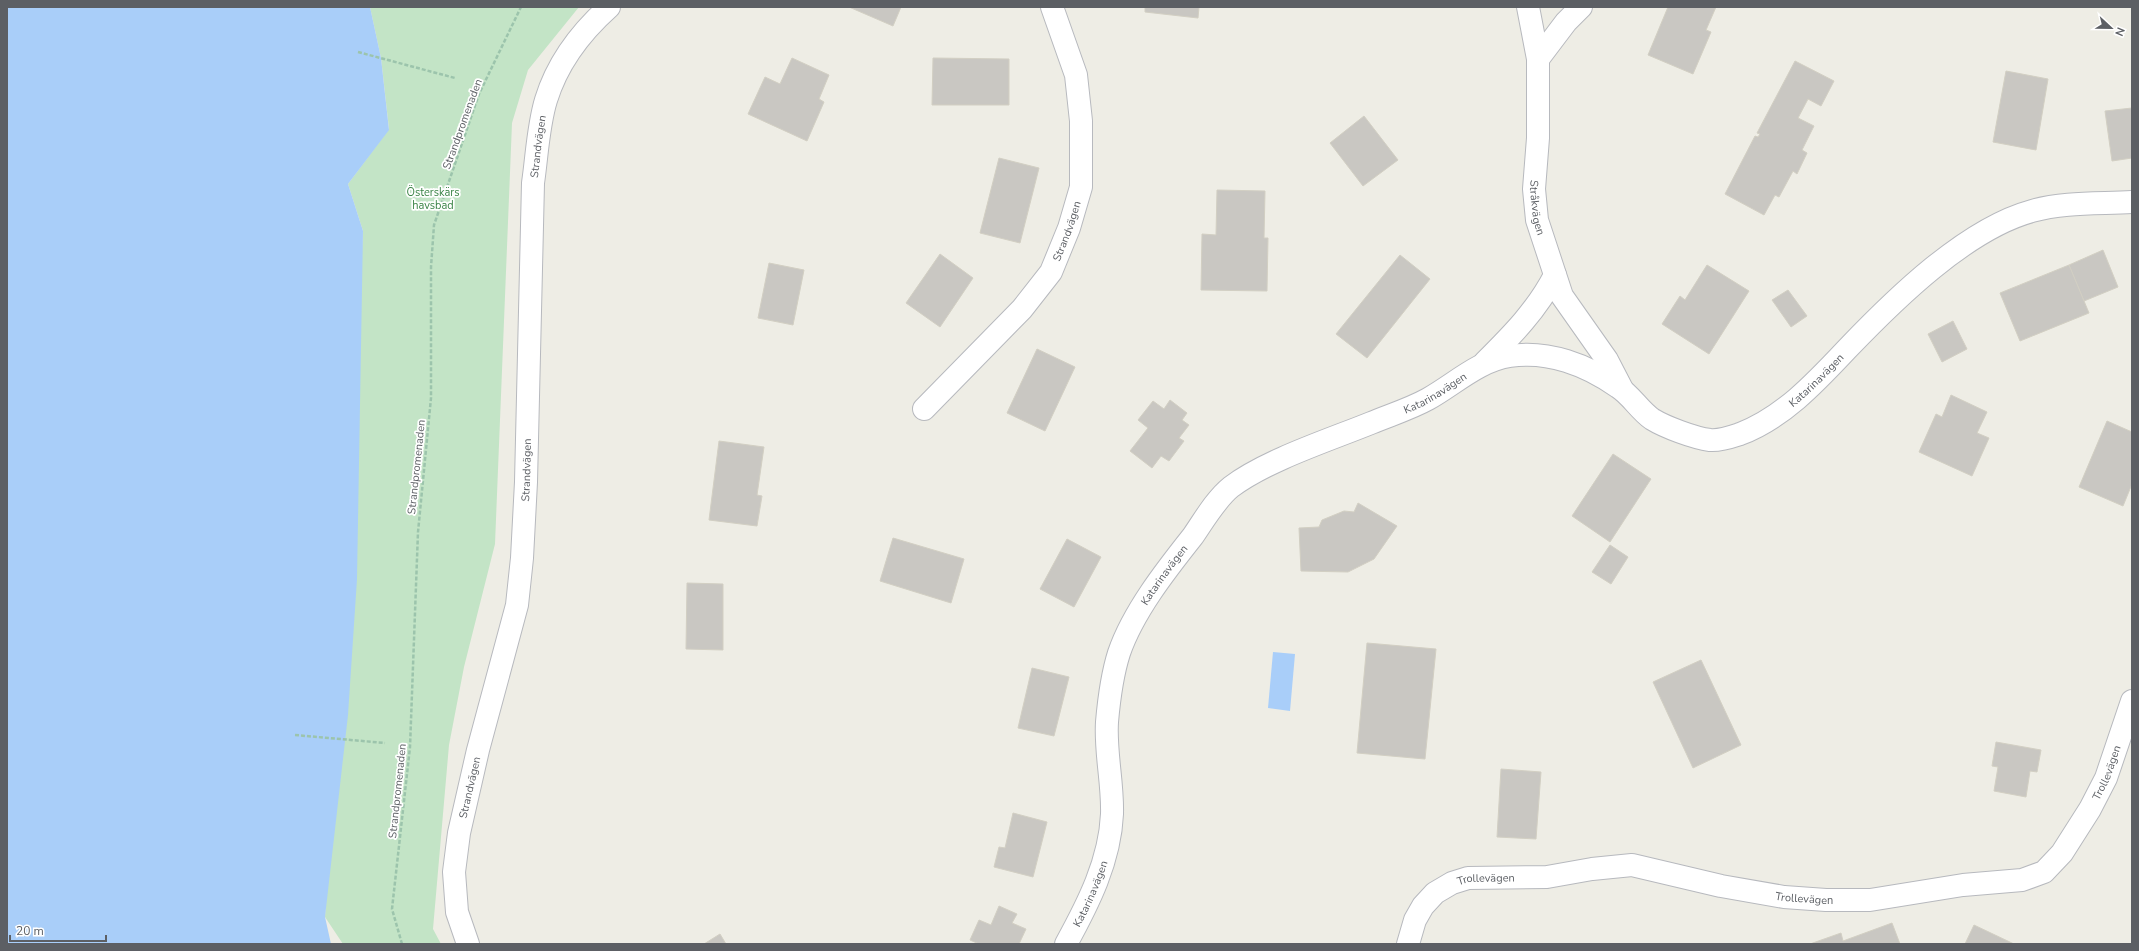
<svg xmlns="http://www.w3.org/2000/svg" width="2139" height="951" font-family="'Nunito Sans',sans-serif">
  <rect width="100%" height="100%" fill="#eeede5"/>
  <polygon fill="#c3e4c6" points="370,7 579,7 528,70 512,123 495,544 464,667 449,745 433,929 441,944 343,944 325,917 363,231 348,184 389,129 381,58"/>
  <g fill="#a9cef9">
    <polygon points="7,7 370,7 381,58 389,130 348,184 363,231 357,579 348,715 325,917 331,944 7,944"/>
    <polygon points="1273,652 1295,654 1290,711 1268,708"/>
  </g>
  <g fill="#c9c7c2" stroke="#d2cfc3">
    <polygon points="849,7 901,7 893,26"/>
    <polygon points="1145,7 1199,7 1198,18 1145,12"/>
    <polygon points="1668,7 1716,7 1706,30 1711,32 1693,74 1648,55"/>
    <polygon points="792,58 829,75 819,99 824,102 807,141 748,114 765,77 780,84"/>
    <polygon points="933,58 1009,59 1009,105 932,105"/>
    <polygon points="1795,61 1834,81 1821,106 1808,99 1798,118 1814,126 1802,150 1807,153 1797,174 1793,171 1779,197 1775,195 1764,215 1725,194 1755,136 1758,137 1760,134 1757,133"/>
    <polygon points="2006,71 2048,79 2036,150 1993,142"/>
    <polygon points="2132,108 2132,158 2112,161 2105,111"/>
    <polygon points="1364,116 1398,160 1363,186 1330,143"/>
    <polygon points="999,158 1039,168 1020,243 980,233"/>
    <polygon points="1217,190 1265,191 1264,238 1268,238 1267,291 1201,290 1202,234 1216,235"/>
    <polygon points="2103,250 2118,287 2084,301 2069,265"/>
    <polygon points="940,254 973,278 940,327 906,303"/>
    <polygon points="1400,255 1430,279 1367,358 1336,334"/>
    <polygon points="769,263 804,270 793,325 758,318"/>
    <polygon points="1707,265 1749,291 1709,354 1662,324 1680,296 1685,300"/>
    <polygon points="2069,265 2089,313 2020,341 2000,293"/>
    <polygon points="1788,290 1807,316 1791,327 1772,300"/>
    <polygon points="1953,321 1967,349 1942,362 1928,334"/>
    <polygon points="1037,349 1075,367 1045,431 1007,413"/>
    <polygon points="1951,395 1987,412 1977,433 1989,438 1972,476 1919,452 1936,414 1942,417"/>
    <polygon points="1170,400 1187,413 1182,420 1189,425 1179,438 1184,441 1169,461 1161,456 1152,468 1130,451 1148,428 1138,420 1153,401 1164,409"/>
    <polygon points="2107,421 2132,432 2132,484 2123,506 2079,487"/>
    <polygon points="719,441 764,447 757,495 762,496 757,526 709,520"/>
    <polygon points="1613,454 1651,479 1610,542 1572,516"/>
    <polygon points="1358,503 1397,526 1374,559 1348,572 1301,571 1299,528 1319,527 1322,520 1344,511 1354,512"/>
    <polygon points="893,538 964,559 951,603 880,581"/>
    <polygon points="1067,539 1101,557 1074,607 1040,589"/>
    <polygon points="1610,545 1628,557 1611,584 1592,572"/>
    <polygon points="687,583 723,584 723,650 686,649"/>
    <polygon points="1367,643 1436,649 1425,759 1357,753"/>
    <polygon points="1701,660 1741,745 1693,768 1653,682"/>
    <polygon points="1032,668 1069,677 1054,736 1018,728"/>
    <polygon points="1996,742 2041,750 2037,772 2030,771 2026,797 1994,791 1998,767 1992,766"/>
    <polygon points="1501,769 1541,772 1536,839 1497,837"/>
    <polygon points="1013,813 1047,822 1033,877 994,867 999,847 1005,848"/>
    <polygon points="999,906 1017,914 1012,923 1026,929 1019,944 979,944 970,940 979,920 991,925"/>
    <polygon points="1892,923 1900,944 1810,944 1841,933 1843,941"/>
    <polygon points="1974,925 2014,944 1965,944"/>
    <polygon points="720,934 726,944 704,944"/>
  </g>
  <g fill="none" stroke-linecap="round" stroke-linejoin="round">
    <defs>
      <g id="minor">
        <path id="s1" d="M1528,7L1538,59V138L1534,189L1537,220L1562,296L1607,360L1622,389"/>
        <polyline points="1538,59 1566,22 1581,7"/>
        <path d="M1485,362C1512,335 1537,310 1555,275"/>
        <path id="s2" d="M924,409L1022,309L1051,272L1069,228L1081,187V121L1076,75L1052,7"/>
        <path id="s3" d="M468,944L457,912L454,872L459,833L478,750L517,605L522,558L526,482L533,183C537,156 538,126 546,100C557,64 581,32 609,7"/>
        <path id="s4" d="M1066,944C1088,904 1110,861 1112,814C1113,783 1105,752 1107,722C1109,699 1112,675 1119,653C1133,612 1166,570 1193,536C1204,520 1216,499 1231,487C1267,460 1329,440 1371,423C1390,415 1410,409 1428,399C1455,384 1478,361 1510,356C1548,350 1587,365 1618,387C1631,395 1639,410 1652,419C1665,427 1694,438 1710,440C1720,441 1731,437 1740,434C1783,418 1817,381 1848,348C1895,299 1966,229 2032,211C2064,202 2099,204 2132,202"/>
        <path id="s5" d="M1408,944L1415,920L1423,906L1435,893L1452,883L1468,878L1547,877L1592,869L1632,865L1721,886L1784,897L1826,900H1870L1963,885L2022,880L2044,872L2062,853L2090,809L2106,778L2132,701"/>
      </g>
    </defs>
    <use href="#minor" stroke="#b7b9be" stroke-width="24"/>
    <g stroke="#9cc4ac" stroke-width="2.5" stroke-dasharray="4 2" stroke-linecap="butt">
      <polyline points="358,52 455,78"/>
      <polyline points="295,735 385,743"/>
      <polyline points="402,944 392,909 410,747 418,532 431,398 431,267 434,225 479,94 521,7"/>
    </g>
    <use href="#minor" stroke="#fff" stroke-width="22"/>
  </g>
  <g text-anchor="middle" stroke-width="3.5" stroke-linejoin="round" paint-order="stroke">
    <g font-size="11" fill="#5c5f64" stroke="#fff">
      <text transform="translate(462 124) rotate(-70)" y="4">Strandpromenaden</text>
      <text dy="4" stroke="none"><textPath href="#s3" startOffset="808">Strandvägen</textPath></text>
      <text dy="4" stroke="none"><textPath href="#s1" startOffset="202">Stråkvägen</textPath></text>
      <text dy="4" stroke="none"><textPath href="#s2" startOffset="231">Strandvägen</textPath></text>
      <text dy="4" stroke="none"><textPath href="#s4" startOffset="1161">Katarinavägen</textPath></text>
      <text dy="4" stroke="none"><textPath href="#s4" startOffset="728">Katarinavägen</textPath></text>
      <text transform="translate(416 467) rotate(-84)" y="4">Strandpromenaden</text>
      <text dy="4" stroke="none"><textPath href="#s3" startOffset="484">Strandvägen</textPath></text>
      <text dy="4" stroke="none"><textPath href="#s4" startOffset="392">Katarinavägen</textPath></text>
      <text dy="4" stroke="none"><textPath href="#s5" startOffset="797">Trollevägen</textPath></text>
      <text dy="4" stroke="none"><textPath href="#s3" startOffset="160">Strandvägen</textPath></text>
      <text transform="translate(397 791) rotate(-84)" y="4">Strandpromenaden</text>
      <text dy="4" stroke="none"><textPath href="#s5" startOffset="113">Trollevägen</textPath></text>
      <text dy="4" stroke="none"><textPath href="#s4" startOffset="56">Katarinavägen</textPath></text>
      <text dy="4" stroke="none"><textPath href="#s5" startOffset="436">Trollevägen</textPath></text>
    </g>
    <g font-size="11" fill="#3b8447" stroke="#fff">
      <text x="433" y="196">Österskärs<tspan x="433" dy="13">havsbad</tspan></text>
    </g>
  </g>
  <rect width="2139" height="951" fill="none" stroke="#5c5f64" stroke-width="16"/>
  <g transform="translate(2111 28) rotate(112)" stroke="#ffffff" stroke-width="3" paint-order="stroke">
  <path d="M0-3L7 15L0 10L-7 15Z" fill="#5c5f64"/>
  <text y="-6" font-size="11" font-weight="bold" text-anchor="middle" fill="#5c5f64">N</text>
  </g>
  <path d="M10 935v6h96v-6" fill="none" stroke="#5c5f64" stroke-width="2"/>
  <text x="16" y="935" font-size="12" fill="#5c5f64" stroke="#ffffff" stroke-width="3" paint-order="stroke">20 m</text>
</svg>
